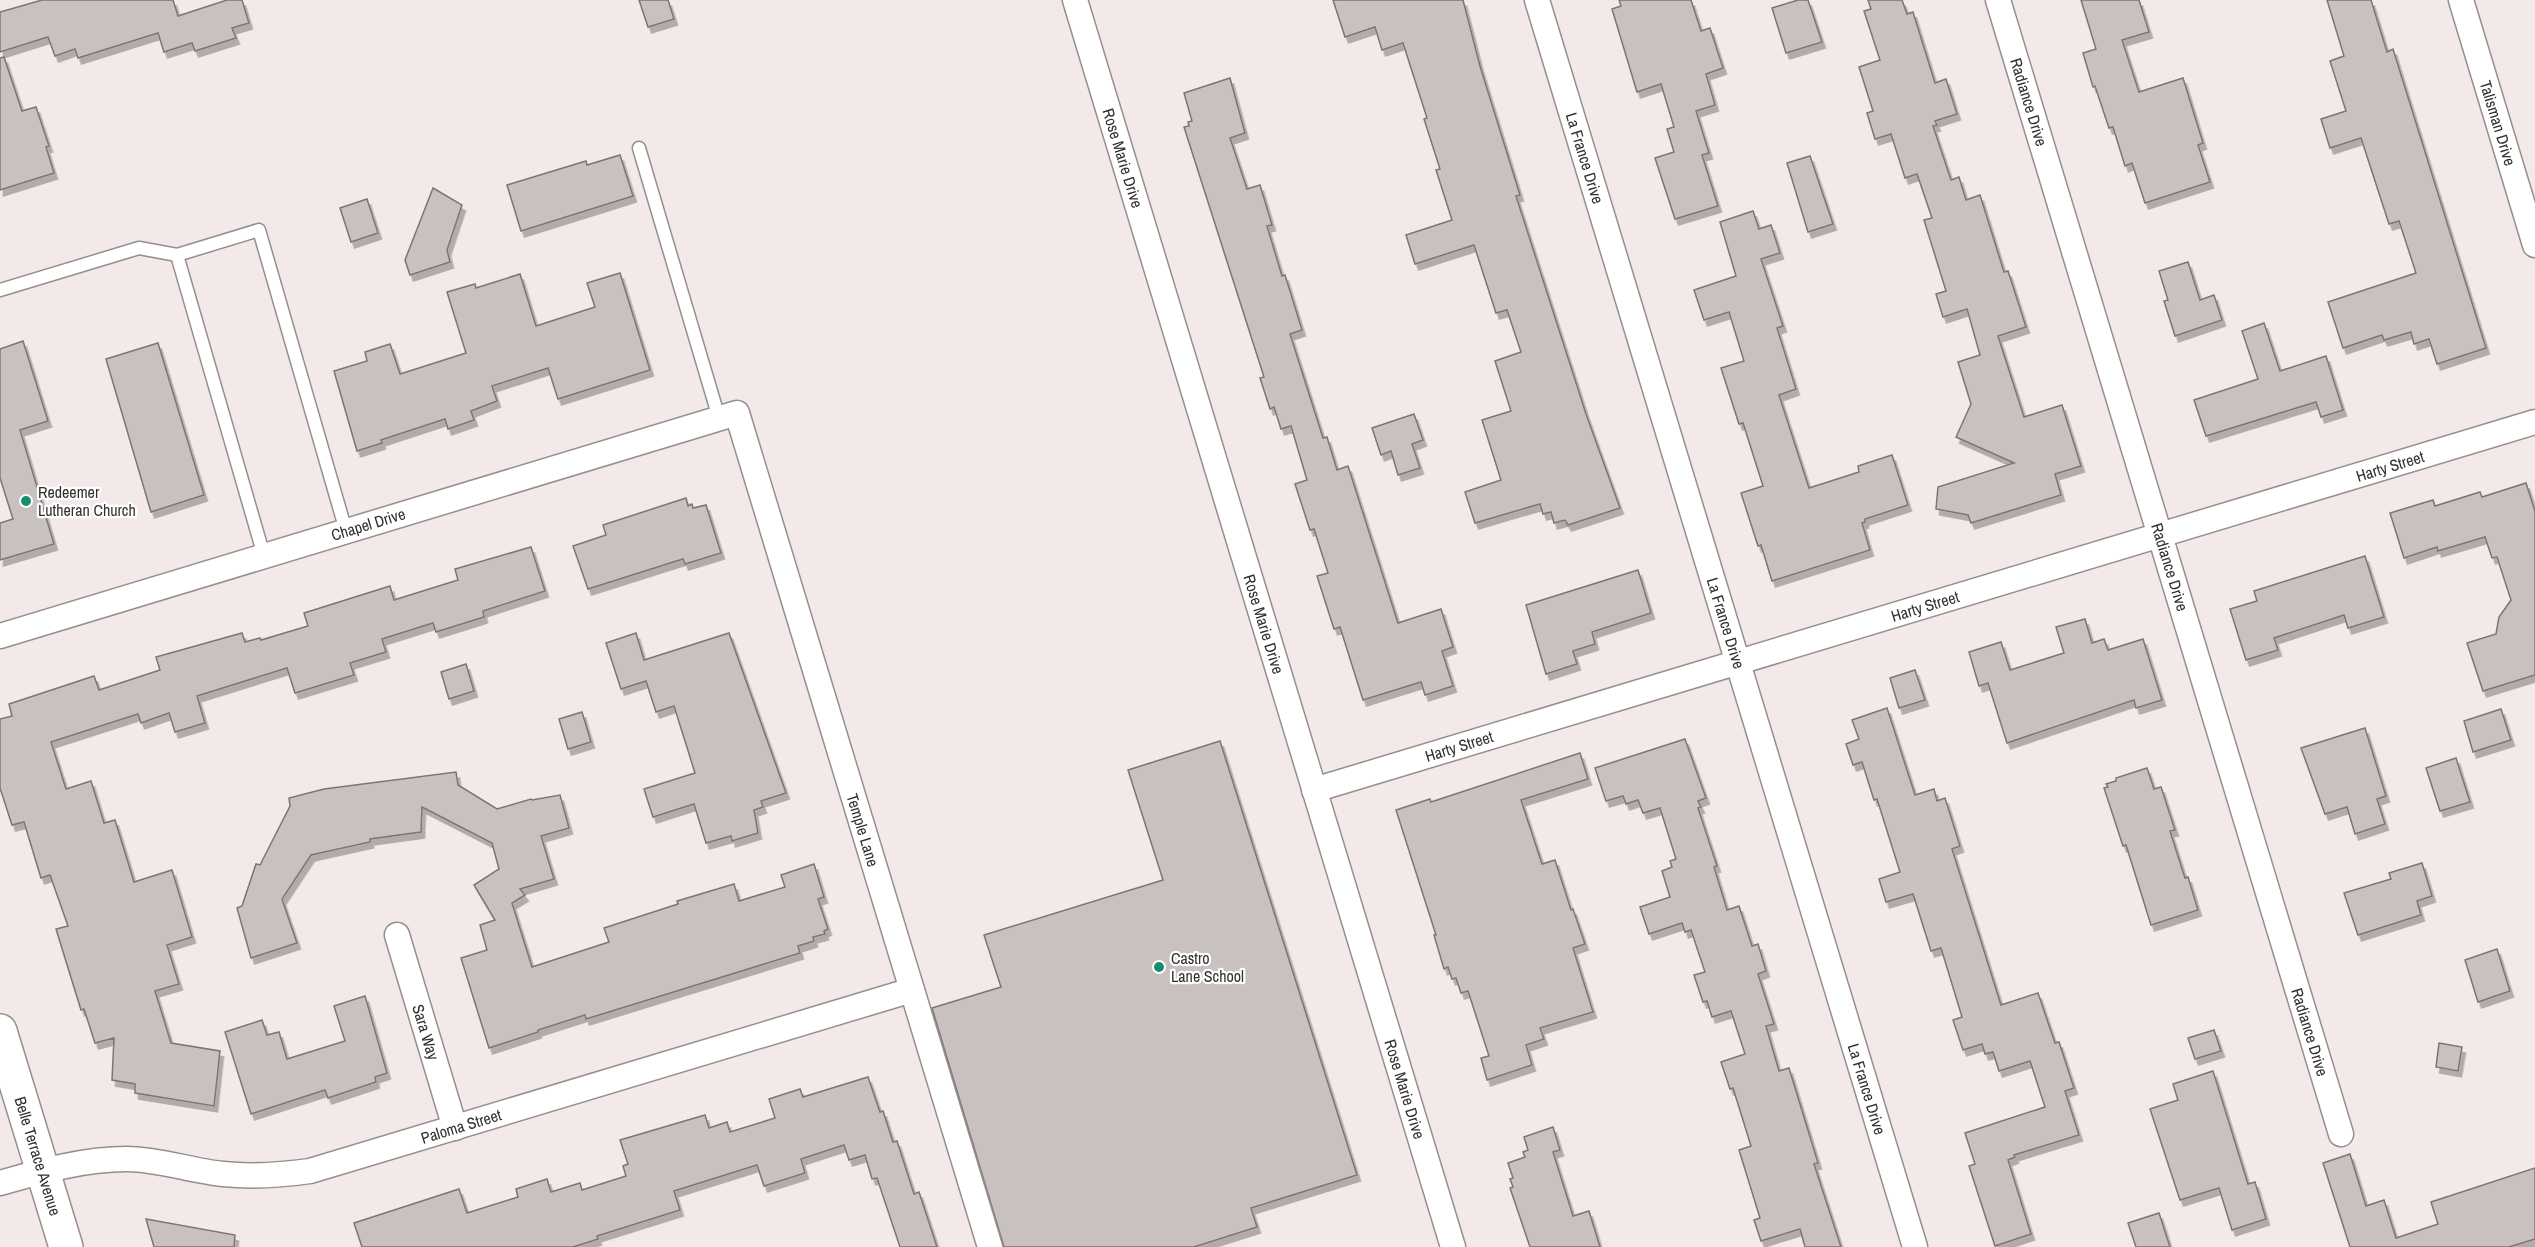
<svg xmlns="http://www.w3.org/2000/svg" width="2535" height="1247" font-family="'Archivo Narrow',sans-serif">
  <defs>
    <filter id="shadow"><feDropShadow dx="3.5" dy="6" stdDeviation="0" flood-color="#0004"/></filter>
  </defs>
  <rect width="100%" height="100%" fill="#f3e9e9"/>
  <g fill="#c9c0c0" stroke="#7d7474" stroke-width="1.5" filter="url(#shadow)">
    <polygon points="42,0 173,0 178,16 227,0 242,0 249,23 232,28 236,38 195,51 192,43 164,52 158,33 78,58 75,49 55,56 48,37 0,52 0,12"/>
    <polygon points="639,0 668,0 674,19 648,27"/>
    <polygon points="1333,0 1463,0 1480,66 1520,195 1516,196 1586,414 1620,508 1568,525 1565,520 1554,523 1551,512 1543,514 1540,504 1475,523 1465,492 1501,480 1482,420 1511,411 1495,361 1521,352 1507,310 1496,313 1474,245 1415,264 1406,235 1452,220 1436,170 1440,169 1424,119 1427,118 1403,43 1382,50 1375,27 1345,37"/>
    <polygon points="1619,0 1691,0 1701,31 1710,28 1723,68 1706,74 1715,105 1696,111 1709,153 1702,155 1718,206 1675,219 1655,158 1674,152 1667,129 1674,127 1661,84 1637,92 1612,9 1621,6"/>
    <polygon points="1798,0 1808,0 1822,42 1786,53 1772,8"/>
    <polygon points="1868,0 1902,0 1907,14 1913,12 1935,83 1946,79 1957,114 1935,121 1937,125 1933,126 1951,180 1959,177 1966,200 1980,195 2004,272 2008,271 2026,327 1998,336 2024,417 2062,405 2081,466 2055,474 2061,495 1971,523 1968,515 1936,509 1938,487 2014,463 1956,437 1971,404 1958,362 1980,355 1967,309 1943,317 1936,294 1946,291 1924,220 1932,218 1917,174 1905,178 1891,134 1875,139 1867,113 1873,111 1859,67 1880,60 1864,11 1871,9"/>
    <polygon points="2081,0 2139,0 2149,32 2122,40 2139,92 2183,78 2203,143 2198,145 2210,182 2145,203 2132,163 2125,166 2113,127 2109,128 2095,86 2093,87 2083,53 2096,49"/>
    <polygon points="2327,0 2371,0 2387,52 2393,49 2486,348 2437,364 2429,339 2414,344 2411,332 2384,340 2382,335 2343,348 2328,302 2416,273 2399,221 2389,224 2361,138 2330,148 2321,119 2346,111 2330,61 2344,56"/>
    <polygon points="4,57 22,111 36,107 49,146 46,147 54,173 0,190 0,58"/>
    <polygon points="1230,78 1245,133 1230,138 1247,189 1260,185 1272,225 1267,226 1282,276 1285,275 1302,330 1290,334 1323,438 1327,437 1337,470 1348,466 1398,623 1441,609 1453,647 1442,651 1453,686 1425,695 1421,682 1363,700 1340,627 1334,629 1317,576 1328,573 1314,529 1310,530 1295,484 1307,480 1291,426 1281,429 1274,407 1270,409 1260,378 1264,377 1184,127 1189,126 1188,122 1192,121 1184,93"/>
    <polygon points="620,155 633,196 521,231 507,185 586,161 587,165"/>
    <polygon points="1810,156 1833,224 1808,232 1787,163"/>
    <polygon points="433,188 462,205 447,250 450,262 410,275 405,260"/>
    <polygon points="367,199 378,233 351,242 340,208"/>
    <polygon points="1753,211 1759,229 1771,225 1780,253 1761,259 1783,326 1777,328 1796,389 1779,395 1809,488 1859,472 1858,466 1892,455 1908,505 1865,519 1865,522 1862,523 1870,550 1772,581 1761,545 1758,546 1741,493 1763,486 1743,423 1739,424 1721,368 1744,361 1729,312 1704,320 1694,290 1736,276 1720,222"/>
    <polygon points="2188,262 2200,300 2214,295 2222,320 2175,336 2164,301 2168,300 2159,271"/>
    <polygon points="620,273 650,370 558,399 548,368 492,386 497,401 471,411 474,420 448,429 445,419 381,440 382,443 357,451 334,371 367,361 365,352 390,344 400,374 466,353 447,292 475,284 476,288 520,274 536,326 595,307 587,283"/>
    <polygon points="2264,323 2280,371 2326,356 2343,410 2321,417 2316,402 2206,436 2194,400 2258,379 2242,331"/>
    <polygon points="23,341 48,421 20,430 54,544 0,560 0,523 13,519 0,478 0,349"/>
    <polygon points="158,343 204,495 151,512 106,359"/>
    <polygon points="1414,414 1423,440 1412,444 1420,468 1398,475 1391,451 1381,455 1372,428"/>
    <polygon points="2526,483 2535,511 2535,675 2483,691 2467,643 2496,634 2499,617 2511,600 2497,557 2492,558 2485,537 2438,551 2437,547 2404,558 2390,513 2433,500 2435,506 2480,492 2482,497"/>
    <polygon points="686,498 688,506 692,504 693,508 706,505 721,553 685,564 683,559 588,589 573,546 606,535 603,525"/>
    <polygon points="531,547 545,591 483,611 484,617 436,632 433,623 382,639 386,652 350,663 354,675 295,693 287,668 197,696 205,723 175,732 169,713 141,723 138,714 51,742 66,789 91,781 104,823 115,820 134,882 172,870 192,937 167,945 179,984 155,991 171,1043 220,1051 214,1106 135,1093 135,1084 112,1080 114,1038 95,1043 84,1009 81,1010 56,929 68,926 50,875 41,878 24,822 12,825 0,788 0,719 12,716 9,704 94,676 99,690 160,670 156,657 242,633 245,642 260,638 261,640 308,626 304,613 390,586 394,600 458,580 455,569"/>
    <polygon points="2365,556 2384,617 2348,628 2344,615 2274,638 2278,650 2246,660 2230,609 2257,601 2254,591"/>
    <polygon points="1638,570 1651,613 1592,632 1595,644 1573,651 1577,664 1546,674 1526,605"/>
    <polygon points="2085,619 2092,643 2104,639 2108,650 2143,639 2162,700 2136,708 2134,700 2007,743 1988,683 1979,686 1969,652 2001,642 2010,670 2064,653 2056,627"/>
    <polygon points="636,633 644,660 729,633 786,793 761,801 763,807 754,810 758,833 732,841 731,836 706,843 694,804 653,817 644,789 695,773 674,706 656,712 646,681 621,689 606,643"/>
    <polygon points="466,664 474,691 449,699 441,672"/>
    <polygon points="1915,670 1925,700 1899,708 1890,678"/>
    <polygon points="1887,708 1915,795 1934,789 1937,801 1945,798 1960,846 1952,849 2001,1005 2038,993 2055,1043 2059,1042 2074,1088 2065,1091 2079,1135 2014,1155 2015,1157 2008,1160 2031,1234 1995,1246 1969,1166 1975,1164 1965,1133 2045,1107 2030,1061 1999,1071 1993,1052 1985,1054 1982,1044 1963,1050 1953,1020 1962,1017 1941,948 1931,951 1913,894 1886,902 1879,879 1900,872 1877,799 1874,800 1862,762 1853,765 1846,744 1859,739 1852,720"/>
    <polygon points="2501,709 2511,740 2473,752 2464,721"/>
    <polygon points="582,712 591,742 568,749 559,719"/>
    <polygon points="2365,728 2386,796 2377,799 2385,824 2355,834 2347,807 2325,814 2301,748"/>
    <polygon points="1685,739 1706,798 1698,801 1701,807 1698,808 1717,866 1714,867 1727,910 1739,906 1752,946 1758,944 1766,971 1758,974 1774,1024 1766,1026 1779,1071 1789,1068 1818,1163 1814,1164 1841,1247 1805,1247 1800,1229 1761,1241 1754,1220 1760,1218 1739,1150 1751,1146 1733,1088 1730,1089 1721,1062 1745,1054 1731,1011 1712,1017 1707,1001 1703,1002 1694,975 1705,972 1691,930 1685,932 1682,923 1649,934 1640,907 1670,897 1662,871 1672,867 1670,861 1676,859 1660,808 1643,813 1638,800 1626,804 1623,796 1606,801 1595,768"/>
    <polygon points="1220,741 1357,1175 1251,1208 1257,1227 1194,1247 1004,1247 932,1008 1001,987 984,935 1163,880 1128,770"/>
    <polygon points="1580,753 1588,779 1521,800 1542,864 1555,860 1571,910 1573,909 1585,944 1573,948 1593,1012 1540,1028 1544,1039 1526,1045 1532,1065 1487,1080 1481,1058 1489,1056 1468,991 1461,993 1456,978 1452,979 1448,967 1444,969 1434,935 1436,935 1396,810 1430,799 1431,802"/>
    <polygon points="2456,758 2470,802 2440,811 2426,768"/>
    <polygon points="2147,768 2154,789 2161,787 2175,830 2170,831 2185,878 2188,877 2198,910 2151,925 2126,845 2123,846 2104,788 2108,787 2106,784 2116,781 2116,778"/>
    <polygon points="456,772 458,785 497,809 531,799 532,800 560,795 569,828 541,836 554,879 520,889 525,895 512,903 532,967 609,942 604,928 678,904 677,901 734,884 739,901 785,887 781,875 814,864 824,897 818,899 828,929 824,931 825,934 813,937 814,941 798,946 800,953 586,1019 585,1015 538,1030 538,1032 489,1048 461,958 487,950 480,925 495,920 474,885 499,869 492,843 422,807 421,832 370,839 370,842 311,855 282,899 297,943 251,958 237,908 242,906 256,864 260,865 290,806 289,798 324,789"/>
    <polygon points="2422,863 2432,896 2417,901 2421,915 2358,935 2344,893 2391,879 2389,873"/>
    <polygon points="2497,949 2510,991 2478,1002 2465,960"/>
    <polygon points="365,996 387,1073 375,1077 376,1082 328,1098 325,1090 251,1114 225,1032 262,1020 267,1035 279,1032 287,1059 345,1041 334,1006"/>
    <polygon points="2214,1030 2221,1051 2195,1059 2188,1038"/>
    <polygon points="2439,1043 2462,1047 2458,1071 2436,1067"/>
    <polygon points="2213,1071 2248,1184 2255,1182 2266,1219 2232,1230 2219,1188 2180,1200 2150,1109 2178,1100 2173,1084"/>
    <polygon points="868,1077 880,1112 883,1111 893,1142 897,1141 914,1194 919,1192 937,1247 900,1247 877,1178 872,1179 865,1155 849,1160 844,1145 801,1159 805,1173 764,1186 757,1165 674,1191 680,1210 597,1236 598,1239 573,1247 362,1247 354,1223 459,1189 467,1213 518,1197 516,1189 547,1179 551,1192 580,1183 582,1190 626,1176 623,1166 628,1164 620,1140 705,1115 709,1128 727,1122 730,1132 775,1118 769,1099 800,1089 803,1097"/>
    <polygon points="1553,1127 1560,1150 1553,1152 1573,1216 1589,1211 1600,1247 1530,1247 1510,1188 1513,1187 1510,1179 1513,1178 1508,1163 1525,1157 1523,1152 1528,1150 1524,1137"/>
    <polygon points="2350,1154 2366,1206 2384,1200 2396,1238 2438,1224 2431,1202 2535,1168 2535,1239 2509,1247 2350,1247 2323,1163"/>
    <polygon points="2159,1213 2170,1247 2136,1247 2128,1223"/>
    <polygon points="146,1219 235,1235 234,1247 154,1247"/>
  </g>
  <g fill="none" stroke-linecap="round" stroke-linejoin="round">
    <defs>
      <g id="lane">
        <polyline points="639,148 719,418"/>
        <polyline points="0,290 139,248 177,255"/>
        <polyline points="264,556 177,255 259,230 346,531"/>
      </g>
      <g id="street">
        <polyline points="1075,0 1453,1247"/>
        <polyline points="1537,0 1915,1247"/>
        <polyline points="1998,0 2341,1134"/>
        <polyline points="2461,0 2535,245"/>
        <polyline points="0,636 737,413 990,1247"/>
        <polyline points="1314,790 2535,422"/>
        <polyline points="397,935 455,1128"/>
        <path d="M0,1183C42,1171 83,1159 127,1159C159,1159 191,1171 223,1174C252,1177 281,1175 310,1171L912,990"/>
      </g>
      <polyline id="secondary" points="0,1031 66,1247"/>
    </defs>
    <use href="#lane" stroke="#978e8e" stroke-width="15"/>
    <use href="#street" stroke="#978e8e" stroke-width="27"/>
    <use href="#secondary" stroke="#978e8e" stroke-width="36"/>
    <use href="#lane" stroke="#fff" stroke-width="12"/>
    <use href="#street" stroke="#fff" stroke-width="24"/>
    <use href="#secondary" stroke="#fff" stroke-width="33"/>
  </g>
  <g fill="#158d6f" stroke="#fff" stroke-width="2">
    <circle cx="26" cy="501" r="6"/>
    <circle cx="1159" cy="967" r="6"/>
  </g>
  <g text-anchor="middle" stroke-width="4.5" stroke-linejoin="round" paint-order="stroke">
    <g font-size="16" fill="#322f2e" stroke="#fff">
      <text transform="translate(2029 102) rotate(73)" y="6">Radiance Drive</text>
      <text transform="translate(2498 123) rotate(73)" y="6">Talisman Drive</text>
      <text transform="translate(1123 158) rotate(73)" y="6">Rose Marie Drive</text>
      <text transform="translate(1585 158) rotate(73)" y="6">La France Drive</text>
      <text transform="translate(2390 466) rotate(-17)" y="6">Harty Street</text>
      <text transform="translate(368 524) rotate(-17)" y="6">Chapel Drive</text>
      <text transform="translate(2170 567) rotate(73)" y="6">Radiance Drive</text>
      <text transform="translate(1925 606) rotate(-17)" y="6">Harty Street</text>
      <text transform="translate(1726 623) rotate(73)" y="6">La France Drive</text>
      <text transform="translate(1264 624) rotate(73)" y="6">Rose Marie Drive</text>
      <text transform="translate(1459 746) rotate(-17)" y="6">Harty Street</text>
      <text transform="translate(863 830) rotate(73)" y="6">Temple Lane</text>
      <text transform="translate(426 1032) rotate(73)" y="6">Sara Way</text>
      <text transform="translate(2310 1032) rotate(73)" y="6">Radiance Drive</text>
      <text transform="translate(1405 1089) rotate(73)" y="6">Rose Marie Drive</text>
      <text transform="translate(1867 1089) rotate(73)" y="6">La France Drive</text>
      <text transform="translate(461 1126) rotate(-17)" y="6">Paloma Street</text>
      <text transform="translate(38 1156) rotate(73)" y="6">Belle Terrace Avenue</text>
    </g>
    <g font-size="16" fill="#322f2e" stroke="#fff" text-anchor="start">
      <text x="38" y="498">Redeemer<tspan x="38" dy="18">Lutheran Church</tspan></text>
      <text x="1171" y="964">Castro<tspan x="1171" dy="18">Lane School</tspan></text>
    </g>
  </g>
</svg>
